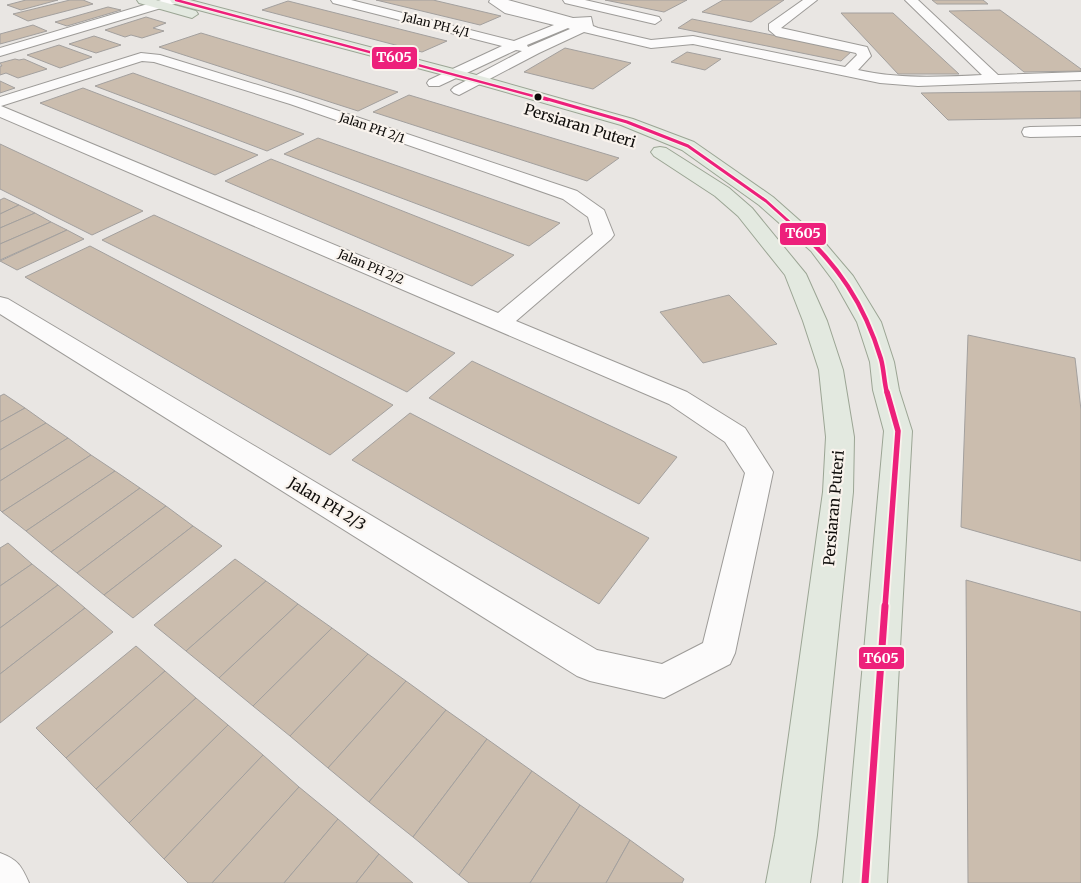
<svg xmlns="http://www.w3.org/2000/svg" width="1081" height="883" font-family="Merriweather,serif">
  <rect width="100%" height="100%" fill="#e9e6e3"/>
  <g fill="#cbbdae" stroke="#a3a09e">
    <polygon points="26,0 58,0 21,10 7,5"/>
    <polygon points="70,0 83,0 93,4 28,21 13,14"/>
    <polygon points="376,0 433,0 501,16 480,25"/>
    <polygon points="605,0 687,0 664,12"/>
    <polygon points="723,0 784,0 751,22 702,12"/>
    <polygon points="932,0 983,0 988,4 937,4"/>
    <polygon points="288,1 447,41 422,52 262,10"/>
    <polygon points="108,7 121,10 67,26 55,22"/>
    <polygon points="1000,10 1081,69 1081,71 1024,72 949,11"/>
    <polygon points="841,13 893,13 959,74 898,74"/>
    <polygon points="146,17 166,23 153,28 164,31 142,38 131,35 125,37 105,30"/>
    <polygon points="692,19 852,51 841,61 678,28"/>
    <polygon points="33,25 47,31 0,44 0,34"/>
    <polygon points="201,33 398,92 358,111 159,47"/>
    <polygon points="94,36 121,45 96,53 69,44"/>
    <polygon points="59,45 92,57 60,68 27,55"/>
    <polygon points="565,48 631,63 593,89 524,72"/>
    <polygon points="687,52 721,59 705,70 671,62"/>
    <polygon points="15,59 19,60 24,59 47,69 18,78 6,73 0,75 0,66 2,66 0,63"/>
    <polygon points="133,73 304,134 267,151 95,86"/>
    <polygon points="0,81 15,88 0,93"/>
    <polygon points="83,88 258,155 215,175 40,103"/>
    <polygon points="1081,91 1081,118 948,120 921,93"/>
    <polygon points="409,95 619,158 587,181 373,112"/>
    <polygon points="318,138 560,223 529,246 284,154"/>
    <polygon points="0,144 143,211 92,235 0,189"/>
    <polygon points="271,159 514,255 472,286 225,181"/>
    <polygon points="4,198 19,205 0,214 0,200"/>
    <polygon points="19,205 35,213 0,228 0,214"/>
    <polygon points="35,213 51,222 0,244 0,228"/>
    <polygon points="154,215 455,353 407,392 102,240"/>
    <polygon points="51,222 67,230 0,260 0,244"/>
    <polygon points="67,230 84,239 17,270 0,261"/>
    <polygon points="90,246 393,405 330,455 25,277"/>
    <polygon points="729,295 777,344 703,363 660,312"/>
    <polygon points="968,335 1075,358 1081,410 1081,561 961,527"/>
    <polygon points="472,361 677,457 639,504 429,398"/>
    <polygon points="4,394 25,408 0,422 0,396"/>
    <polygon points="25,408 46,423 0,450 0,422"/>
    <polygon points="410,413 649,538 599,604 352,460"/>
    <polygon points="46,423 68,438 0,481 0,450"/>
    <polygon points="68,438 91,455 2,512 0,510 0,481"/>
    <polygon points="91,455 115,471 26,531 2,512"/>
    <polygon points="115,471 140,488 51,552 26,531"/>
    <polygon points="140,488 166,506 77,573 51,552"/>
    <polygon points="166,506 193,526 104,595 77,573"/>
    <polygon points="193,526 222,546 133,618 104,595"/>
    <polygon points="8,543 32,564 0,586 0,548"/>
    <polygon points="235,559 266,581 186,651 154,625"/>
    <polygon points="32,564 58,585 0,628 0,586"/>
    <polygon points="966,580 1081,612 1081,883 968,883"/>
    <polygon points="266,581 298,604 219,678 186,651"/>
    <polygon points="58,585 85,608 0,674 0,628"/>
    <polygon points="298,604 332,628 253,706 219,678"/>
    <polygon points="85,608 113,632 0,723 0,674"/>
    <polygon points="332,628 368,654 290,736 253,706"/>
    <polygon points="136,646 165,671 66,758 36,728"/>
    <polygon points="368,654 406,681 328,768 290,736"/>
    <polygon points="165,671 196,698 96,789 66,758"/>
    <polygon points="406,681 446,710 369,802 328,768"/>
    <polygon points="196,698 228,725 129,823 96,789"/>
    <polygon points="446,710 487,739 413,837 369,802"/>
    <polygon points="228,725 263,755 164,859 129,823"/>
    <polygon points="487,739 532,771 459,875 413,837"/>
    <polygon points="263,755 299,787 212,883 188,883 164,859"/>
    <polygon points="532,771 580,805 530,883 469,883 459,875"/>
    <polygon points="299,787 338,819 284,883 212,883"/>
    <polygon points="580,805 630,840 606,883 530,883"/>
    <polygon points="338,819 379,854 356,883 284,883"/>
    <polygon points="630,840 684,879 682,883 606,883"/>
    <polygon points="379,854 413,883 356,883"/>
  </g>
  <g fill="none" stroke-linecap="round" stroke-linejoin="round">
    <defs>
      <g id="minor">
        <polygon points="161,0 180,0 178,3 0,56 0,48"/>
        <path d="M331,0H351L514,41L554,25L505,13L489,2L490,0H508L573,18L591,17L593,26L598,28L651,40L693,36L845,67L857,55L856,53L776,36L769,30V24L803,0H817L781,28L867,47L871,56L858,70C899,79 940,77 982,75L905,0H918L998,75L1081,72V80L918,86L880,83L693,44L651,48L584,32L539,53L459,95L454,93L451,90L454,87L522,51L516,50L439,86H429L427,83L429,80L502,46L333,3ZM568,28L570,29L528,47L527,45Z"/>
        <polygon points="563,0 585,0 659,17 661,20 655,24 565,3"/>
        <path d="M141,53L160,55L300,98L577,191L604,210L614,235L611,239L516,321L687,392L745,428L773,472L735,653L730,664L664,698L590,681L577,676L0,314V297L8,299L597,650L662,664L703,643L745,473L725,442L669,404L0,117V97ZM142,61L154,62L290,104L563,199L588,217L593,234L498,313L1,106Z"/>
        <polygon points="1081,126 1081,136 1030,137 1024,136 1022,132 1024,128 1030,127"/>
        <path d="M0,853C18,860 21,865 29,883H0Z"/>
      </g>
      <g id="major">
        <polygon points="137,0 156,0 196,11 198,14 192,18 139,3"/>
        <polygon points="170,0 190,0 484,77 633,119 694,142 773,197 825,243 853,276 881,322 894,362 899,390 912,431 887,883 843,883 884,431 873,390 870,362 857,322 835,283 811,251 759,205 682,150 621,125 474,83 172,3"/>
        <polygon points="660,147 666,148 729,188 752,208 806,274 827,321 843,370 854,437 853,492 817,835 810,883 766,883 775,835 823,492 826,437 819,370 803,321 785,275 738,216 715,196 654,156 651,152 654,148"/>
      </g>
    </defs>
    <use href="#minor" stroke="#9d9b98" stroke-width="2"/>
    <use href="#major" stroke="#9ba594" stroke-width="2"/>
    <use href="#minor" fill="#fcfbfb" fill-rule="evenodd"/>
    <use href="#major" fill="#e3e9e0" fill-rule="evenodd"/>
    <defs>
      <polyline id="bus-1-far4" points="176,0 548,100"/>
      <polyline id="bus-1-far3" points="544,98 627,122 688,146 766,201 796,228"/>
      <path id="bus-1-far2" d="M795,226C838,265 864,303 881,359C884,370 884,382 887,393"/>
      <polyline id="bus-1-far1" points="885,607 898,431 887,392"/>
      <polyline id="bus-1" points="865,883 885,606"/>
    </defs>
    <use href="#bus-1-far4" stroke="#f9f3ed" stroke-width="4.5"/>
    <use href="#bus-1-far3" stroke="#f9f3ed" stroke-width="5.5"/>
    <use href="#bus-1-far2" stroke="#f9f3ed" stroke-width="8"/>
    <use href="#bus-1-far1" stroke="#f9f3ed" stroke-width="9"/>
    <use href="#bus-1" stroke="#f9f3ed" stroke-width="11"/>
    <use href="#bus-1-far4" stroke="#ed207b" stroke-width="2.5"/>
    <use href="#bus-1-far3" stroke="#ed207b" stroke-width="3"/>
    <use href="#bus-1-far2" stroke="#ed207b" stroke-width="4.5"/>
    <use href="#bus-1-far1" stroke="#ed207b" stroke-width="5.5"/>
    <use href="#bus-1" stroke="#ed207b" stroke-width="7"/>
  </g>
  <circle fill="#0e0c0a" stroke="#f9f3ed" stroke-width="2" cx="538" cy="97" r="4.5"/>
  <g text-anchor="middle" stroke-width="4.5" stroke-linejoin="round" paint-order="stroke">
    <g font-size="12" fill="#0e0c0a" stroke="#f9f3ed">
      <text transform="translate(436 25) rotate(14)" y="4">Jalan PH 4/1</text>
      <text transform="translate(372 128) rotate(19)" y="4">Jalan PH 2/1</text>
      <text transform="translate(371 267) rotate(23)" y="4">Jalan PH 2/2</text>
    </g>
    <g font-size="15" fill="#0e0c0a" stroke="#f9f3ed">
      <text transform="translate(580 126) rotate(17)" y="5">Persiaran Puteri</text>
      <text transform="translate(327 504) rotate(31)" y="5">Jalan PH 2/3</text>
      <text transform="translate(834 508) rotate(-85)" y="5">Persiaran Puteri</text>
    </g>
  </g>
  <g stroke="#f9f3ed" stroke-width="2">
    <rect x="371" y="46" width="47" height="24" rx="5" fill="#ed207b"/>
    <rect x="779" y="222" width="48" height="24" rx="5" fill="#ed207b"/>
    <rect x="858" y="646" width="47" height="24" rx="5" fill="#ed207b"/>
  </g>
  <g font-size="14" text-anchor="middle" font-weight="bold" fill="#fff">
    <text x="394" y="62">T605</text>
    <text x="803" y="238">T605</text>
    <text x="881" y="663">T605</text>
  </g>
</svg>
